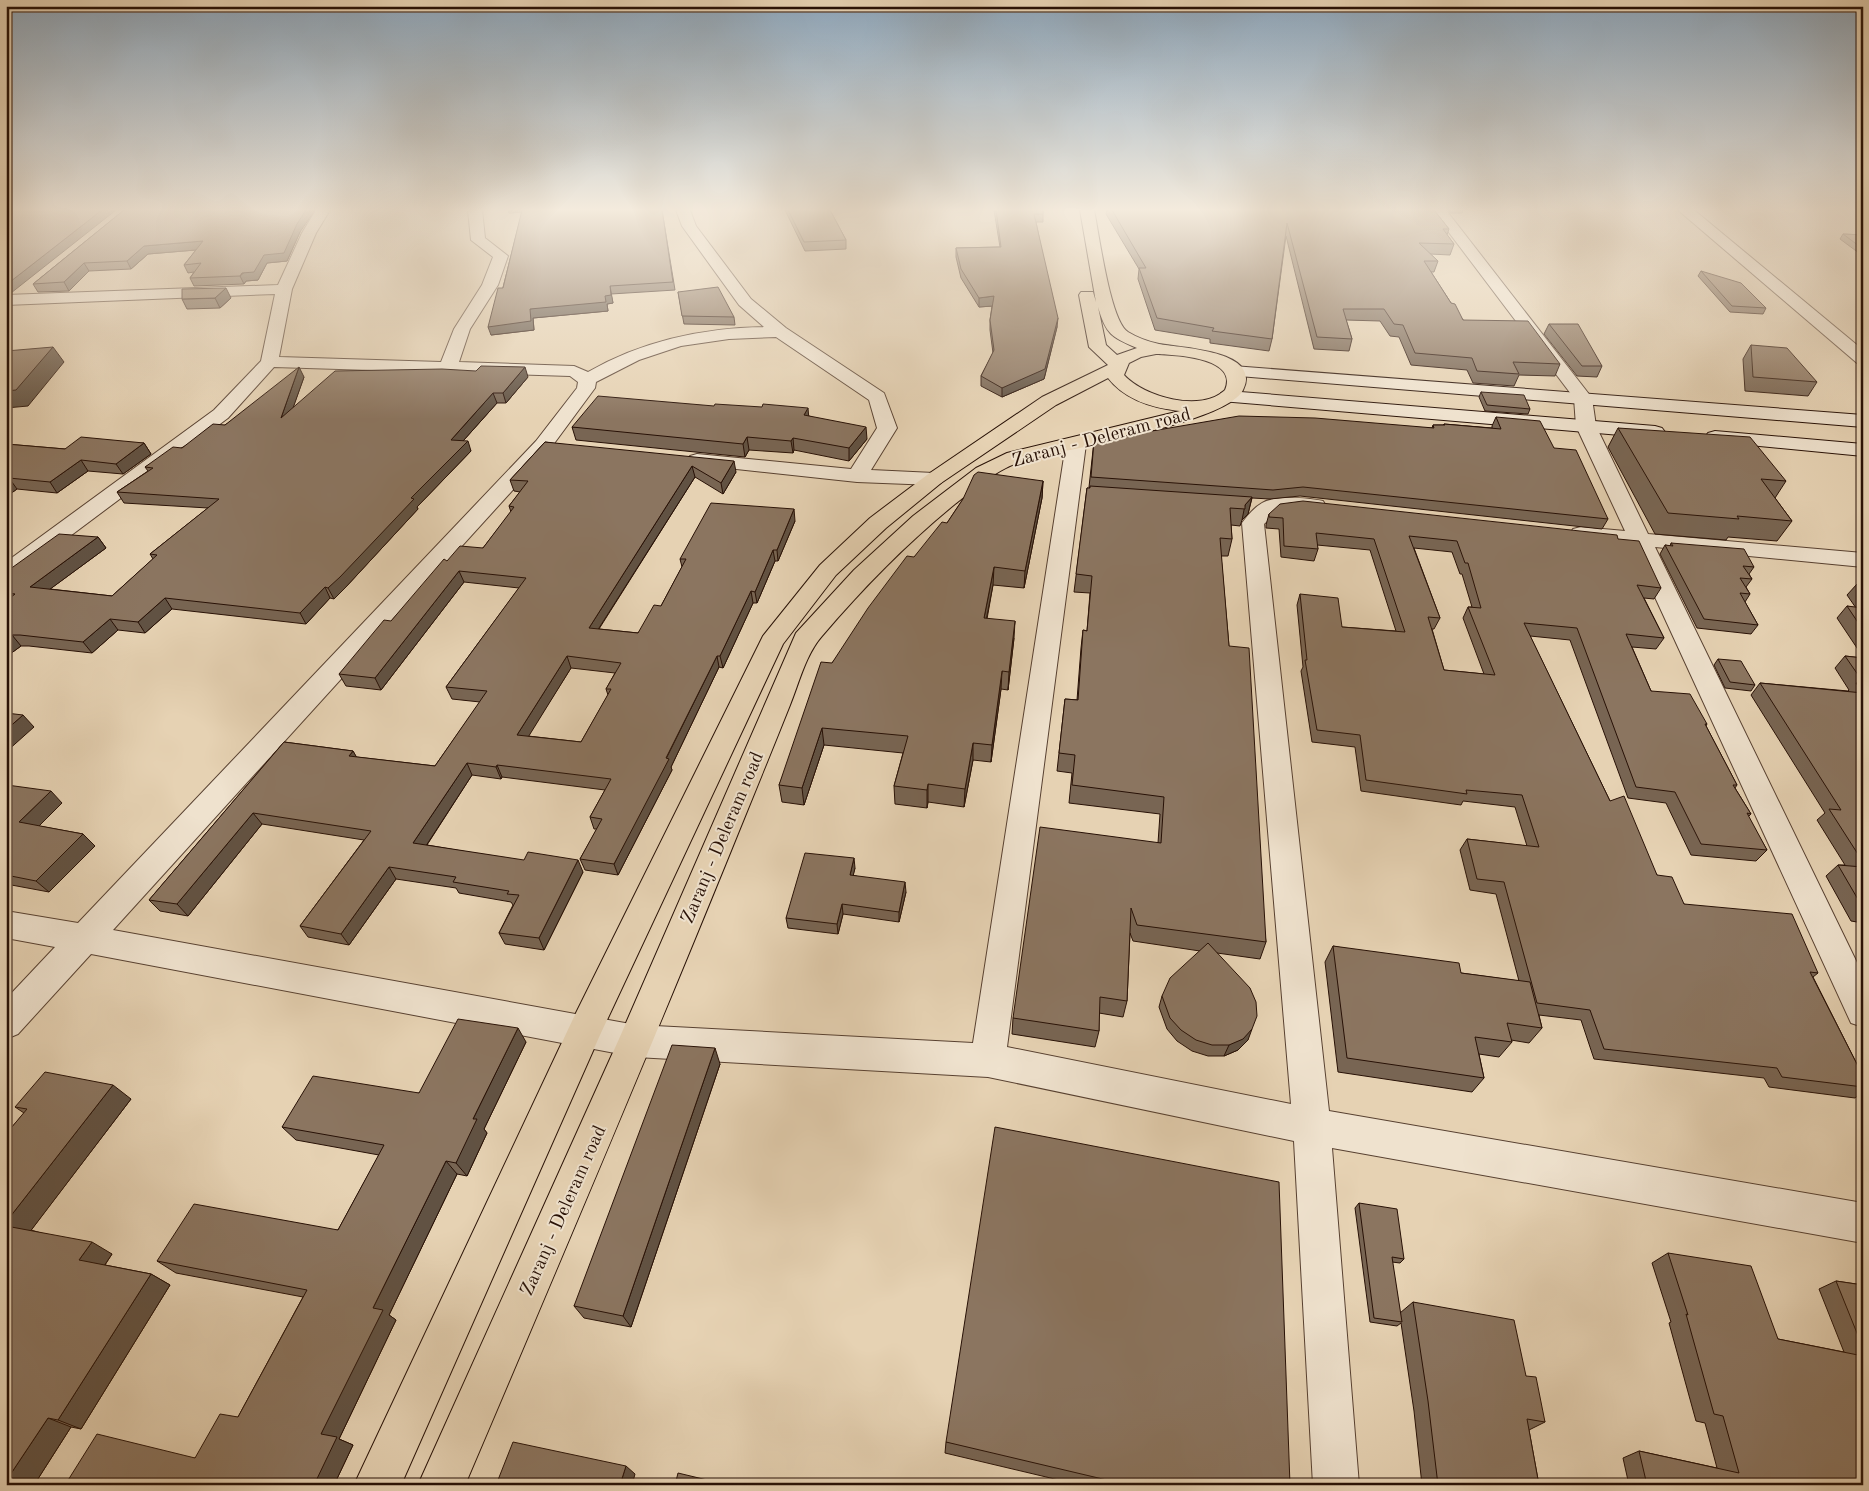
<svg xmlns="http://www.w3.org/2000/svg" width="1869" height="1491" font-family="'Old Standard TT',serif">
  <rect width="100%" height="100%" fill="#e6d2b3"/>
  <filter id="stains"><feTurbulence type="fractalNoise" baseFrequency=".004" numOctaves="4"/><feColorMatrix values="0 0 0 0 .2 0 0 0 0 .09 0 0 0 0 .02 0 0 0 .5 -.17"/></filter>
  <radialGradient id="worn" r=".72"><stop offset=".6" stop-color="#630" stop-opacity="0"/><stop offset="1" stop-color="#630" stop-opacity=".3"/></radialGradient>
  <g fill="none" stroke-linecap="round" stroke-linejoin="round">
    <defs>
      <g id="street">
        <path d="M316,210H330L316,233L292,289L279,357L441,362L454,329L482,285L493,257L471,240L468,210H482L485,238L508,256L498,285L470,329L459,362L574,366L588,372C642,341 702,328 764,327L739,305L682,226L676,210H690L696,226L751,299L786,328L884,393L897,428L871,470L934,473L941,475L944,479L941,483L934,485L857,482L690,464L687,460L690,456L697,454L851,469L877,428L869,400L776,337L729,339L681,346L639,360L596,382L595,388L550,449L113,930L636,1025L973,1043L1066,444L1069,440H1083L1086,444L1007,1047L1291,1104L1242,523C1247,516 1255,507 1262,503C1275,495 1308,498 1323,501L1326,506L1323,511L1276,513L1264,524L1329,1111L1863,1203V1243L1332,1148L1359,1485H1313L1294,1141L988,1077L636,1057L91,954L18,1034L6,1039V999L55,947L6,938V911L78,923L536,441L577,388L578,382L570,376L274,367L228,418L14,578L6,580V562L214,410L261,361L275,294L6,305V295L278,285L302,233Z"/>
        <polygon points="1432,210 1446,210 1592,398 1596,426 1648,534 1863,553 1863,567 1655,547 1863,975 1863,1027 1851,1023 1631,545 1581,541 1573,539 1570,534 1573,529 1581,527 1625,531 1576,426 1574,398"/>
        <polygon points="1678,210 1694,210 1863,350 1863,364 1857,363"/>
      </g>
      <g id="secondary">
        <polygon points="1233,366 1863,415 1863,427 1227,375 1224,371 1227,367"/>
        <polygon points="1228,391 1655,426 1662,428 1665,432 1662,436 1655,438 1221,401 1219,397 1221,393"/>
        <polygon points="1715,431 1863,444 1863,456 1708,441 1705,437 1708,433"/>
      </g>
      <path id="highway" d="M1080,210H1094C1099,233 1110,321 1128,332C1136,337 1150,342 1159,344C1179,348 1263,350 1243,390C1228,422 1066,449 1027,460C999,467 977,487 955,504C906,544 863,588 822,636C806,654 799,683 790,705C769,758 747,811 726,863C641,1072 553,1278 465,1485H418L619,1039L796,633L854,570L913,516L976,468L1007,453L1180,411C1152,408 1125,400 1108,378L1056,405L941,483L886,528L836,575L783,644L600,1035L401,1485H354L573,1019L763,636L820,565L870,518L927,475L1042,397L1108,365L1089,347L1079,295L1081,292H1093L1096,302ZM1098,307C1106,334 1111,337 1137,348L1117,355L1106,345ZM1156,354C1175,355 1239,357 1225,390C1202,413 1144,397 1124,375L1129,363L1141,357Z"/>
    </defs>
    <use href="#street" stroke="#584131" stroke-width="2"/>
    <use href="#secondary" stroke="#281106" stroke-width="2"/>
    <use href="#highway" stroke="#281106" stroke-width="2"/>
    <use href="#street" fill="#efe2ce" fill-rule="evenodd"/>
    <use href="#secondary" fill="#efe2ce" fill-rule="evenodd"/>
    <use href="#highway" fill="#e6d2b3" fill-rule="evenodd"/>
  </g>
  <g fill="#786553" stroke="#281106" fill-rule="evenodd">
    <polygon points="6,210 11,293 6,293"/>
    <polygon points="124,210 300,232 287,261 267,263 258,280 246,281 244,284 194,286 190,278 194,272 188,273 184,265 196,250 148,254 131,269 89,271 69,291 38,292 33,284"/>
    <polygon points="508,210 662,210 675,290 611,294 613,303 607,304 608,311 533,318 534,330 491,335 522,212 509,213"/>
    <polygon points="785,210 830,210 846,240 846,249 805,251"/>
    <polygon points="994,210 1043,210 1043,222 1036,222 1057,327 1044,379 1002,397 981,386 981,376 993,353 990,330 990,320 992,306 979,307 961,278 956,257 956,248 1000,247"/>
    <polygon points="1107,210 1434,210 1449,229 1447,235 1454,244 1450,255 1430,254 1438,261 1434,272 1431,272 1451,303 1463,320 1560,364 1555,376 1519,375 1514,386 1473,383 1467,370 1411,365 1399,337 1390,336 1380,321 1346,320 1352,339 1349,351 1314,349 1286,236 1272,339 1269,351 1210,343 1210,339 1155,330 1138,279 1139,269 1106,214"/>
    <polygon points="1448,210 1463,210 1462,213 1450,213"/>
    <polygon points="1857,210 1863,210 1863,213"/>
    <polygon points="1843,234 1863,235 1863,256 1840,239"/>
    <polygon points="1701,271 1766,308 1763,314 1730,312 1698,276"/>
    <polygon points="678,292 734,317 735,325 684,324"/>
    <polygon points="231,298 220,308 187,309 182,299"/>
    <polygon points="1549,324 1602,366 1597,377 1577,376 1544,334"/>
    <polygon points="1751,345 1817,382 1808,396 1745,391 1743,359"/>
    <polygon points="304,377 293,407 528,377 506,403 497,403 463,441 471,451 417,507 418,509 345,588 334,599 330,598 306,624 172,609 145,633 118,630 92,653 29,646 21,646 6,657 6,572 98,537 106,548 50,589 112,596 153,559 150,554 208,508 124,503 117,492 148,471 145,467 225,425"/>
    <polygon points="1481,392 1530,409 1528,414 1485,411 1479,397"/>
    <polygon points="809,416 867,439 849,461 794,450 793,453 749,450 745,457 576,440 572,427"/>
    <polygon points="1496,417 1554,448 1608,519 1602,529 1300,496 1270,499 1252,498 1248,514 1242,520 1240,526 1231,525 1232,539 1228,556 1221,556 1229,646 1266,942 1260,959 1217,953 1248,1040 1238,1050 1224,1056 1208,1056 1192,1051 1177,1041 1167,1029 1159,1007 1162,996 1200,951 1133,941 1130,933 1127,1001 1123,1017 1099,1013 1099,1031 1095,1047 1012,1034 1013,1018 1158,843 1160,814 1069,803 1072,773 1057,771 1065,699 1077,700 1081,648 1083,630 1087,631 1090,593 1074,592 1087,488 1090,488 1089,487 1094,441 1432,428 1433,425 1443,425 1444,424 1492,428 1492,426"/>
    <polygon points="1618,428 1786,481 1775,498 1792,521 1777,541 1728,537 1726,540 1655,534 1608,447"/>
    <path d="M545,442L736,472L723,494L695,477L599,629L638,633L661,606L682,567L680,559L795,521L778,561H775L757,603H753L723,668L719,667L671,767L672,770L618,875L585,870L580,859L597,829H594L590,817L605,790L502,777L501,779L472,775L427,845L583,872L544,950L505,944L499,933L513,905L511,902L459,893L456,888L396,879L349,945L308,937L300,926L364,840L262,824L188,916L160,911L149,900L284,742L353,751L356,757L435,766L480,702L452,699L446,687L519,588L464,582L381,690L346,686L339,674L391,621L447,561L483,548L511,512L509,506L520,492L514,491L510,480ZM571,668L615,673L606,689L608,695L581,742L528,736Z"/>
    <polygon points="144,443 151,454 123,474 88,471 57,493 17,489 6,497 6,444 65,449"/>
    <polygon points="1863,460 1863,472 1858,466"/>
    <polygon points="1043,481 1042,498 1024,588 993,585 987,619 1014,638 1008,690 1001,689 991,762 973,760 964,807 928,802 927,808 895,804 894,786 903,753 824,745 804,805 782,802 779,785 832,663 914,557 947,523 963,499"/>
    <path d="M1269,514L1618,539L1661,588L1654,599L1644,598L1664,638L1656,649L1632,647L1651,691L1707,724L1706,726L1737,785L1735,788L1751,814L1748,817L1767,850L1756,861L1691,855L1666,803L1628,798L1570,640L1530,636L1610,801L1657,875L1684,904L1818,973L1813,977L1863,1076V1092L1855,1098L1769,1087L1764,1078L1594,1059L1581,1020L1539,1015L1542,1028L1529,1043L1511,1040L1512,1042L1499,1057L1479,1054L1484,1078L1472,1092L1338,1072L1325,962L1333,946L1461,973L1519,981L1496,894L1470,890L1460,850L1467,839L1527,846L1515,807L1463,801L1461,805L1361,791L1355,747L1312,742L1301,671L1303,667L1297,605L1300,594L1342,627L1396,631L1370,550L1317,545L1318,549L1314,561L1281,557L1279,529L1266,528V525ZM1414,548L1452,552L1460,574H1462L1472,607H1468L1463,618L1484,674L1444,670L1432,629H1434L1440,618Z"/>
    <polygon points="1671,543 1754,567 1749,574 1752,579 1746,587 1750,594 1745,602 1758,625 1751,634 1697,628 1660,554 1665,545 1670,546"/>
    <polygon points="1857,584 1863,584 1863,657 1837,618 1847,606 1856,608 1847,595"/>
    <polygon points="1845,656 1863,658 1863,923 1851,921 1826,876 1838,865 1845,865 1817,820 1825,813 1751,695 1760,683 1848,691 1849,690 1835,668"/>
    <polygon points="1718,659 1755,685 1751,691 1725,688 1714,665"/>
    <polygon points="6,786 62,803 39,826 83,834 95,846 49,892 6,884"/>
    <polygon points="855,868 853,875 906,892 899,922 843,914 838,934 788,928 786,918"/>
    <polygon points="526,1042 484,1129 487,1133 467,1176 457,1174 389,1315 396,1320 339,1439 353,1445 334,1485 65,1485 195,1458 238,1417 303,1297 176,1273 157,1261 338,1230 379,1155 296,1140 282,1127 419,1093"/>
    <polygon points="720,1064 631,1327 584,1318 574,1306"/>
    <polygon points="131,1099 31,1230 112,1254 105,1265 151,1274 170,1285 81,1429 71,1427 34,1485 9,1400 6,1400 6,1134 24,1113 15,1107"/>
    <polygon points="1359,1203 1404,1259 1400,1263 1392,1262 1400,1313 1413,1302 1526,1376 1545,1422 1529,1430 1539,1485 1422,1485 1414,1411 1401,1323 1397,1326 1370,1322 1355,1208"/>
    <polygon points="1668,1253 1778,1339 1844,1352 1819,1289 1836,1281 1863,1285 1863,1485 1629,1485 1623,1458 1639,1451 1717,1468 1705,1423 1696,1421 1669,1323 1671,1322 1652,1263"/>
    <polygon points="946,1442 1290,1485 1080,1485 945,1453"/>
  </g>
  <g fill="#615243" stroke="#281106">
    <polygon points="102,210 116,210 11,293 6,285"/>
    <polygon points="306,210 315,210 300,232 287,261 267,263 258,280 246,281 244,284 240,276 264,255"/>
    <polygon points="508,210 526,210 526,212 509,213"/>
    <polygon points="203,241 207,249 148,254 131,269 127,261 144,246"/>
    <polygon points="84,263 89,271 69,291 64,282"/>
    <polygon points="610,286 613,303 607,304 608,311 533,318 534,330 491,335 488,327 530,309 605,296"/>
    <polygon points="226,288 231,298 220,308 215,298"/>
    <polygon points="994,296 993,306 979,307 979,298"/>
    <polygon points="1058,318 1057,327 1044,379 1002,397 1002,388"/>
    <polygon points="53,347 64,362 28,406 6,408 6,391"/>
    <polygon points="299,367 304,377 286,428 281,418"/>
    <polygon points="525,367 528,377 506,403 503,393"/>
    <polygon points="493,393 497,403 455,450 451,440"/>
    <polygon points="808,408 809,420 804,415"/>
    <polygon points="866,427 867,439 849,461 849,448"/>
    <polygon points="747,437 749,450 745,457 743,444"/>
    <polygon points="793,438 794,450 793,453 791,441"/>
    <polygon points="468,441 471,451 417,507 418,509 345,588 334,599 328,588 411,498"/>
    <polygon points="144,443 151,454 123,474 116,464"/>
    <polygon points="81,460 88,471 57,493 50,482"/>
    <polygon points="734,461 736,472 723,494 721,483"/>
    <polygon points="692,466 695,477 592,639 589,628"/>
    <polygon points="9,478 17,489 6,497 6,480"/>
    <polygon points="1043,481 1042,498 1024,588 1025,571"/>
    <polygon points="1252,497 1248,514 1242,520 1245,505"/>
    <polygon points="794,509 795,521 778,561 777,550"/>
    <polygon points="98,537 106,548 38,598 30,587"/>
    <polygon points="773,550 775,561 757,603 755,592"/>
    <polygon points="994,567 993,585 983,636 984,618"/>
    <polygon points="459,571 464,582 381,690 375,678"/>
    <polygon points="325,587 330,598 306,624 300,613"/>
    <polygon points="751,591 753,603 723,668 720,656"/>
    <polygon points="165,598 172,609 145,633 138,622"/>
    <polygon points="110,619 118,630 92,653 83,642"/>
    <polygon points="1015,621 1014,638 1008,690 1009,672"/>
    <polygon points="12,635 21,646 6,657 6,639"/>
    <polygon points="567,656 571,668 522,747 517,735"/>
    <polygon points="717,656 719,667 671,767 672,770 618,875 614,864"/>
    <polygon points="1002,671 1001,689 991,762 992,745"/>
    <polygon points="23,715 34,727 6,752 6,730"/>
    <polygon points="822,728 824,745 804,805 802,788"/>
    <polygon points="973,743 973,760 964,807 965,789"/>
    <polygon points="353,751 360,763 349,756"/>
    <polygon points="467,763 472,775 420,855 413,843"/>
    <polygon points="497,765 502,777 501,779 496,767"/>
    <polygon points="928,784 928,802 927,808 927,790"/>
    <polygon points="51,791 62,803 31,834 19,822"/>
    <polygon points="253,813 262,824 188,916 177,904"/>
    <polygon points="83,834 95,846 49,892 36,881"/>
    <polygon points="854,858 855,868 851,885 850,875"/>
    <polygon points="578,860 583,872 544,950 539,938"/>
    <polygon points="389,867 396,879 349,945 341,934"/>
    <polygon points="905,882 906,892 899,922 899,912"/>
    <polygon points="842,904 843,914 838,934 837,924"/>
    <polygon points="518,1028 526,1042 484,1129 487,1133 467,1176 456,1163 473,1119"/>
    <polygon points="1252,1029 1248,1040 1238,1050 1224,1056 1229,1045"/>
    <polygon points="715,1048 720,1064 631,1327 623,1316"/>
    <polygon points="113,1085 131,1099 26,1237 6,1227 6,1222"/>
    <polygon points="446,1161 457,1174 389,1315 396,1320 339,1439 353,1445 334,1485 314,1485 321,1434 373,1308"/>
    <polygon points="92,1242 112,1254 100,1272 79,1260"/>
    <polygon points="151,1274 170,1285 81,1429 58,1420"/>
    <polygon points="48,1418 71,1427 34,1485 6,1485 6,1481"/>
    <polygon points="626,1466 635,1474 632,1485 620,1485"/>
  </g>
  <g fill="#8b7560" stroke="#281106" fill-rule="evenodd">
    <polygon points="6,210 102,210 6,285"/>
    <polygon points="124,210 306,210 297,224 284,253 264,255 254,272 242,273 240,276 190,278 201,263 184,265 203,241 144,246 127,261 84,263 64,282 33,284"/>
    <polygon points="522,210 662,210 673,282 610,286 611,295 605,296 606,302 530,309 531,321 488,327 498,288 503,288"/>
    <polygon points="788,210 830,210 846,240 804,242"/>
    <polygon points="996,210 1043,210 1043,214 1034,214 1058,318 1045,369 1002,388 981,376 994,350 990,320 994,296 979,298 961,269 956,248 1001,247"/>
    <polygon points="1112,210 1434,210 1449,229 1443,229 1454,244 1419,243 1438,261 1424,261 1451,303 1455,304 1463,320 1528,321 1560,364 1513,362 1519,374 1477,371 1472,358 1415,353 1403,325 1394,324 1384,309 1343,309 1352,339 1317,337 1287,223 1272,339 1212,331 1214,328 1157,318 1139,268 1146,268"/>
    <polygon points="1843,234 1863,235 1863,249"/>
    <polygon points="1701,271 1741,283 1766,308 1732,306"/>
    <polygon points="718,287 734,317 682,316 678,292"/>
    <polygon points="226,288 215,298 182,299 182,289"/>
    <polygon points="1549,324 1578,324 1602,366 1582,366"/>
    <polygon points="1751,345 1787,348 1817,382 1753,377"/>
    <polygon points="53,347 16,390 6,391 6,351"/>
    <polygon points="481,366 525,367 503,393 493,393 451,440 468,441 411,498 414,499 340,577 328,588 325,587 300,613 165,598 138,622 110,619 83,642 20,635 12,635 6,639 6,601 15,594 6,593 6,572 59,534 98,537 30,587 112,596 157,555 150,554 219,499 117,492 153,468 145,467 173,447 182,448 213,424 225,425 299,367 281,418 335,371 442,369 476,371"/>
    <polygon points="1481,392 1524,395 1530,409 1487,405"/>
    <polygon points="598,396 714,406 715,404 762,407 763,404 808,408 804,415 866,427 849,448 793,438 791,441 747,437 743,444 572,427"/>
    <polygon points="1239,416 1315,418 1434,428 1433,425 1445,425 1444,424 1501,429 1496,417 1540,421 1554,448 1576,450 1608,519 1303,487 1273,490 1091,477 1094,441"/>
    <polygon points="1618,428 1750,437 1786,481 1761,479 1792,521 1737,516 1739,519 1668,513"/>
    <polygon points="81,437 144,443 116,464 81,460 50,482 9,478 6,480 6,444 65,449"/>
    <path d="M545,442L734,461L721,483L692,466L589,628L638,633L654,605L661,606L686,559H680L711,503L794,509L777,550H773L755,592L751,591L720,656H717L666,758L669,759L614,864L580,859L602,819L590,817L611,779L497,765L496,767L467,763L413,843L524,860L528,852L578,860L539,938L499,933L519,895L507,894L509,891L453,882L456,877L389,867L341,934L300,926L371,831L253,813L177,904L149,900L284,742L353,751L349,756L435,766L487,691L446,687L526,578L459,571L375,678L339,674L384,620L391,621L444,559L447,561L460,546L483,548L514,507L509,506L528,481L510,480ZM567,656L621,663L606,689H611L581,742L517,735Z"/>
    <polygon points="978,472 1043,481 1025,571 994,567 984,618 1015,621 1009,672 1002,671 992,745 973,743 965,789 928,784 927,790 894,786 908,736 822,728 802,788 779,785 821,662 832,663 868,608 907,556 914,557 942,522 947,523 963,499 974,475"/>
    <polygon points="1090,486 1252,497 1245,505 1245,509 1230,508 1232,539 1220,538 1229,646 1249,648 1266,942 1137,925 1131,908 1127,1001 1100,997 1099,1031 1013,1018 1040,827 1161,843 1164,797 1072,785 1075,755 1059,753 1065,699 1078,700 1083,630 1087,631 1092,576 1076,574 1087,488 1090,488"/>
    <path d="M1303,501L1617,535L1618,539L1639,541L1661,588L1637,585L1664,638L1626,634L1651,691L1690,694L1707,724H1705L1737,785H1733L1751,814L1747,813L1767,850L1701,844L1675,792L1636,787L1577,628L1524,623L1610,801L1624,796L1657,875L1672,877L1684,904L1792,914L1818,973L1810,972L1863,1076V1087L1782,1077L1777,1068L1604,1049L1590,1010L1537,1003L1504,882L1477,879L1467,839L1539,847L1522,795L1466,790L1467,794L1366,780L1360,735L1317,730L1305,660H1307L1300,594L1338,598L1342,627L1405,632L1374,539L1316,533L1318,549L1284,546L1283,518L1269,517V514L1280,504ZM1409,536L1457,541L1465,563H1468L1481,608L1468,607L1495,675L1444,670L1428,617L1440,618Z"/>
    <polygon points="1671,543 1744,549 1754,567 1743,566 1752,579 1740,578 1750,594 1740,593 1758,625 1704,619 1665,545 1673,546"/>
    <polygon points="1857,584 1863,584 1863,592"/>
    <polygon points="1847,606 1863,608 1863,630"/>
    <polygon points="1845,656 1863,658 1863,682"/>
    <polygon points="1718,659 1741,661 1755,685 1730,682"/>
    <polygon points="1760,683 1863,693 1856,683 1863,683 1863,862 1829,809 1841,810"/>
    <polygon points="6,713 23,715 6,730"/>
    <polygon points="7,785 51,791 19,822 83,834 36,881 6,875 6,786"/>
    <polygon points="805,853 854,858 850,875 905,882 899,912 842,904 837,924 786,918"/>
    <polygon points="1838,865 1863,867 1863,908"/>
    <polygon points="1208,943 1250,988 1256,1002 1257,1016 1252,1029 1243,1039 1229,1045 1212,1045 1196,1040 1181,1030 1170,1018 1162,996 1170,978"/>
    <polygon points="1333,946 1459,963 1461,973 1530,982 1542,1028 1507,1023 1512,1042 1475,1037 1484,1078 1347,1058"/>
    <polygon points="458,1019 518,1028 473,1119 477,1119 456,1163 446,1161 373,1308 383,1310 321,1434 337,1437 314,1485 65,1485 97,1434 195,1458 220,1414 238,1417 307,1290 157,1261 194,1204 338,1230 384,1145 282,1127 313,1076 419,1093"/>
    <polygon points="672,1045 715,1048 623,1316 574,1306"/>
    <polygon points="45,1072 113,1085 6,1222 6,1134 27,1109 15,1107"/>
    <polygon points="995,1127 1279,1182 1290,1485 1128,1485 946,1442"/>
    <polygon points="1359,1203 1397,1209 1404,1259 1392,1257 1402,1322 1374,1318"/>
    <polygon points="6,1226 92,1242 79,1260 151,1274 58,1420 48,1418 6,1481 6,1405 11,1397 6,1396"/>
    <polygon points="1668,1253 1751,1266 1778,1339 1858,1355 1863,1368 1863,1485 1647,1485 1639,1451 1739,1473 1723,1416 1714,1414 1686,1314 1688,1315"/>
    <polygon points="1836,1281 1863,1285 1863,1348"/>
    <polygon points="1413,1302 1514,1320 1526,1376 1536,1377 1545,1422 1527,1419 1539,1485 1438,1485 1428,1401"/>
    <polygon points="513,1442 626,1466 620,1485 496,1485"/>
    <polygon points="678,1473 728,1485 675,1485"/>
  </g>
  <linearGradient id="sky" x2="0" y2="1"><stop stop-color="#8da6bb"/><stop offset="0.5" stop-color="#f4ebdd"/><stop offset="1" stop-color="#f4ebdd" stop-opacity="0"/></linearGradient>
  <rect width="1869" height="419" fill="url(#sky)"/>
  <g text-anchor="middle" stroke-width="4" stroke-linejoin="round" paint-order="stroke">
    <g font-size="19" fill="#281106" stroke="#efe2ce">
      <text transform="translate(1101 436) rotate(-15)" y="7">Zaranj - Deleram road</text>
      <text transform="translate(721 837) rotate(-67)" y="7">Zaranj - Deleram road</text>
      <text transform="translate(562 1210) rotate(-66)" y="7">Zaranj - Deleram road</text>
    </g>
  </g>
  <rect width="1869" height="1491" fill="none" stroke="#e6d2b3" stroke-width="25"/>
  <rect x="8" y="8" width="1854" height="1476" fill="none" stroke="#281106" stroke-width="2.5"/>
  <rect x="12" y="12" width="1844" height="1466" fill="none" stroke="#281106"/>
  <rect width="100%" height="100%" filter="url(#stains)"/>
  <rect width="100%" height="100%" fill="url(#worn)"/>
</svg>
